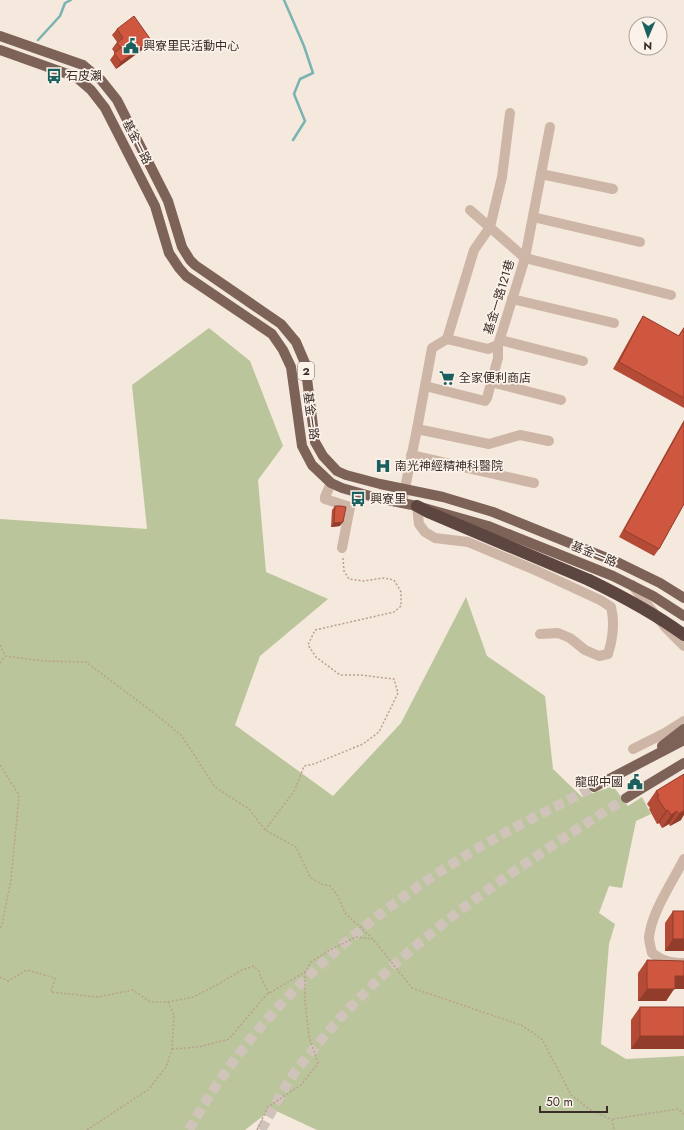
<svg xmlns="http://www.w3.org/2000/svg" width="684" height="1130" font-family="Jost,'Noto Sans TC',sans-serif">
  <rect width="100%" height="100%" fill="#f5e8dd"/>
  <polygon fill="#bac59b" points="209,328 250,361 283,446 258,480 266,572 328,599 260,656 235,725 333,796 401,723 466,597 487,656 545,696 553,769 582,797 613,786 628,806 642,797 651,814 636,821 622,888 609,886 599,913 615,924 609,944 601,1044 626,1059 684,1056 684,1130 317,1130 272,1109 245,1130 0,1130 0,519 147,529 132,385"/>
  <g fill="none" stroke-linecap="round" stroke-linejoin="round">
    <g stroke="#79b4b2" stroke-width="2.5">
      <polyline points="284,0 304,46 313,73 300,79 294,94 305,121 293,140"/>
      <polyline points="38,40 60,16 65,3 71,0"/>
    </g>
    <g stroke="#d0c3b9" stroke-width="10" stroke-dasharray="10 5" stroke-linecap="butt">
      <path d="M189,1130C252,1016 351,927 460,859C503,832 549,810 594,787"/>
      <path d="M261,1130C272,1112 281,1092 293,1075C297,1068 303,1062 308,1056C319,1042 331,1028 343,1015C425,927 525,862 626,798"/>
    </g>
    <g stroke="#baa091" stroke-width="1.5" stroke-dasharray="2 2" stroke-linecap="butt">
      <polyline points="0,645 5,656"/>
      <polyline points="5,656 43,661 86,662 154,713 181,735 215,787 249,809 265,830 296,847 310,877 321,884 330,886 338,896 345,913 373,939 412,988 521,1025 542,1039 571,1095 589,1109 612,1120 614,1130"/>
      <polyline points="0,663 5,656"/>
      <polyline points="0,765 19,795 11,880 2,925 0,928"/>
      <polyline points="265,830 295,790 304,766 314,764 363,744 379,732 398,693 394,679 360,675 340,675 316,657 308,645 315,630 394,612 401,606 401,592 394,580 384,578 363,581 349,579 344,571 343,558"/>
      <polyline points="0,977 8,981 27,970 55,978 51,992 97,997 133,990 150,1002 168,1002 174,1015 172,1049 166,1067 149,1089 87,1130"/>
      <polyline points="168,1002 193,997 215,986 242,970 254,966 259,971 262,980 269,993"/>
      <polyline points="172,1049 199,1047 229,1039 266,995 305,972 311,962 332,949 356,937 373,939"/>
      <polyline points="613,1119 678,1109 684,1114"/>
      <polyline points="257,1130 268,1107 302,1084 318,1063 309,1037 305,1001 305,972"/>
    </g>
    <g stroke="#ceb6a7" stroke-width="10">
      <polyline points="541,174 613,189"/>
      <polyline points="470,210 525,258 671,295"/>
      <polyline points="533,217 640,242"/>
      <polyline points="512,299 614,323"/>
      <polyline points="447,339 474,250 490,227 502,177 510,113"/>
      <polyline points="500,340 583,361"/>
      <polyline points="491,382 561,400"/>
      <polyline points="425,386 485,401 487,398 498,358 498,345"/>
      <polyline points="417,429 489,444 520,435 549,441"/>
      <polyline points="411,455 534,483"/>
      <polyline points="331,483 325,497 325,499 347,506 350,507 342,548"/>
      <polyline points="402,503 417,429 432,348 447,339 488,349 498,345 525,258 550,127"/>
      <path d="M417,506L419,524L425,532L435,538L468,542L535,570L600,600L611,607C615,623 613,638 608,654L599,656L585,650L570,638L558,633L540,634"/>
      <polyline points="632,585 665,627 684,646"/>
      <polyline points="633,749 665,733 684,721"/>
      <path d="M684,859C672,883 652,911 649,937C649,942 651,948 652,953C663,961 670,963 684,963"/>
    </g>
    <g stroke="#7d6258" stroke-width="10">
      <polyline points="0,36 83,65 101,80 117,100 168,201 182,247 190,260 195,265 281,324 296,342 305,363 315,442 323,456 337,471 346,475 380,484 443,497 493,512 619,563 660,583 684,598"/>
      <polyline points="0,50 76,77 91,90 105,108 155,206 169,253 179,268 186,276 272,334 283,350 291,367 302,446 312,465 331,483 342,488 377,498 417,506 488,526 613,576 653,596 684,616"/>
      <polyline points="662,746 684,729"/>
      <polyline points="594,787 684,740"/>
      <polyline points="626,798 684,763"/>
    </g>
    <polyline stroke="#5c463f" stroke-width="12" points="417,506 428,512 589,580"/>
    <path stroke="#5c463f" stroke-width="12" d="M589,580C622,596 654,613 684,635"/>
  </g>
  <g fill="#b34b36">
    <polygon points="117,29 151,40 146,47 116,69 110,60 115,53 112,49 117,42 112,35"/>
    <polygon points="643,316 678,336 684,327 684,408 613,369 638,324"/>
    <polygon points="684,420 684,504 659,549 654,556 619,537"/>
    <polygon points="335,506 340,526 331,527 332,510"/>
    <polygon points="684,774 681,820 670,826 669,824 662,828 659,823 657,824 649,809 650,808 647,804 656,791"/>
    <polygon points="673,911 684,951 665,951 665,923"/>
    <polygon points="647,960 684,961 684,989 674,989 666,1001 638,1001 638,973"/>
    <polygon points="640,1007 684,1007 684,1049 631,1049 631,1020"/>
  </g>
  <g fill="#923d2c">
    <polygon points="151,40 146,47 116,69 121,62"/>
    <polygon points="343,522 340,526 331,527 334,523"/>
    <polygon points="668,810 659,823 657,824 666,811"/>
    <polygon points="684,810 684,815 681,820 670,826 679,814"/>
    <polygon points="677,811 669,824 662,828 671,815"/>
    <polygon points="673,939 684,939 684,951 665,951"/>
    <polygon points="675,976 684,976 684,989 674,989 666,1001 638,1001 647,989"/>
    <polygon points="640,1036 684,1036 684,1049 631,1049"/>
  </g>
  <g fill="#d0573f" stroke="#923d2c">
    <polygon points="134,16 151,40 121,62 114,53 121,48 117,43 123,38 117,29"/>
    <polygon points="643,316 679,336 684,328 684,398 619,362"/>
    <polygon points="684,422 684,504 659,549 624,530"/>
    <polygon points="335,506 341,506 346,507 343,522 334,523"/>
    <polygon points="684,774 684,810 679,814 677,811 671,815 668,810 666,811 657,797 659,796 656,791"/>
    <rect x="673" y="911" width="11" height="28"/>
    <polygon points="647,960 684,961 684,976 675,976 675,989 647,989"/>
    <rect x="640" y="1007" width="44" height="29"/>
  </g>
  <defs>
    <symbol id="civic-bare" viewBox="-9 -9 18 18"><path d="M-.6-6.5H3V-4.5H.6V-3L4-1V1h2V6H-6V1h2V-1L-.6-3ZM-1.2 2.5V6h2.4V2.5Z" fill="#1a605f" stroke="#fbf2ea" stroke-width="2.5" paint-order="stroke"/></symbol>
    <symbol id="bus-bare" viewBox="-9 -9 18 18"><path d="M-5-6H5V4H4V6H2V4H-2V6H-4V4H-5ZM-3.5-4V0h7V-4ZM-3.5 1.2v1.5H-2V1.2ZM2 1.2v1.5H3.5V1.2Z" fill="#1a605f" stroke="#fbf2ea" stroke-width="2.5" paint-order="stroke"/></symbol>
    <symbol id="supermarket-bare" viewBox="-9 -9 18 18"><path d="M-6-5.5h2.5l.6 2H6L4.5 2H-2.5L-4.4-4H-6ZM-1.5 3.2a1.3 1.3 0 1 0 .1 0ZM3 3.2a1.3 1.3 0 1 0 .1 0Z" fill="#1a605f" stroke="#fbf2ea" stroke-width="2.5" paint-order="stroke"/></symbol>
    <symbol id="hospital-bare" viewBox="-9 -9 18 18"><path d="M-5-5h3v3.5h4V-5h3V5h-3V1.5h-4V5h-3Z" fill="#1a605f" stroke="#fbf2ea" stroke-width="2.5" paint-order="stroke"/></symbol>
  </defs>
  <g fill-rule="evenodd">
    <use href="#civic-bare" x="120" y="35" width="22" height="22"/>
    <use href="#bus-bare" x="43" y="65" width="22" height="22"/>
    <use href="#supermarket-bare" x="436" y="367" width="22" height="22"/>
    <use href="#hospital-bare" x="372" y="455" width="22" height="22"/>
    <use href="#bus-bare" x="347" y="488" width="22" height="22"/>
    <use href="#civic-bare" x="624" y="771" width="22" height="22"/>
  </g>
  <g text-anchor="middle" stroke-width="3.5" stroke-linejoin="round" paint-order="stroke">
    <rect fill="#fbf2ea" stroke="#746862" stroke-width="1" x="298" y="362" width="16" height="18" rx="3"/>
    <g font-size="11" font-weight="bold" fill="#3a2d28">
      <text x="306" y="375">2</text>
    </g>
    <g font-size="12" fill="#3a2d28" stroke="#fbf2ea" text-anchor="start">
      <text x="143" y="50">興寮里民活動中心</text>
      <text x="66" y="80">石皮瀨</text>
      <text x="459" y="382">全家便利商店</text>
      <text x="395" y="470">南光神經精神科醫院</text>
      <text x="370" y="503">興寮里</text>
      <text x="623" y="786" text-anchor="end">龍邸中國</text>
    </g>
    <g font-size="12" fill="#3a2d28" stroke="#fbf2ea">
      <text transform="translate(137 142) rotate(63)" y="4">基金一路</text>
      <text transform="translate(499 297) rotate(-73)" y="4">基金一路121巷</text>
      <text transform="translate(311 416) rotate(82)" y="4">基金一路</text>
      <text transform="translate(594 554) rotate(22)" y="4">基金一路</text>
    </g>
  </g>
  <g transform="translate(648 36) rotate(182)"><circle r="19" fill="#fbf2ea" stroke="#aea39c"/>
  <path d="M0-3L7 15L0 10L-7 15Z" fill="#1a605f"/>
  <text y="-6" font-size="11" font-weight="bold" text-anchor="middle" fill="#3a2d28">N</text>
  </g>
  <path d="M540 1106v6h67v-6" fill="none" stroke="#3a2d28" stroke-width="2"/>
  <text x="546" y="1106" font-size="12" fill="#3a2d28" stroke="#fbf2ea" stroke-width="3" paint-order="stroke">50 m</text>
</svg>
